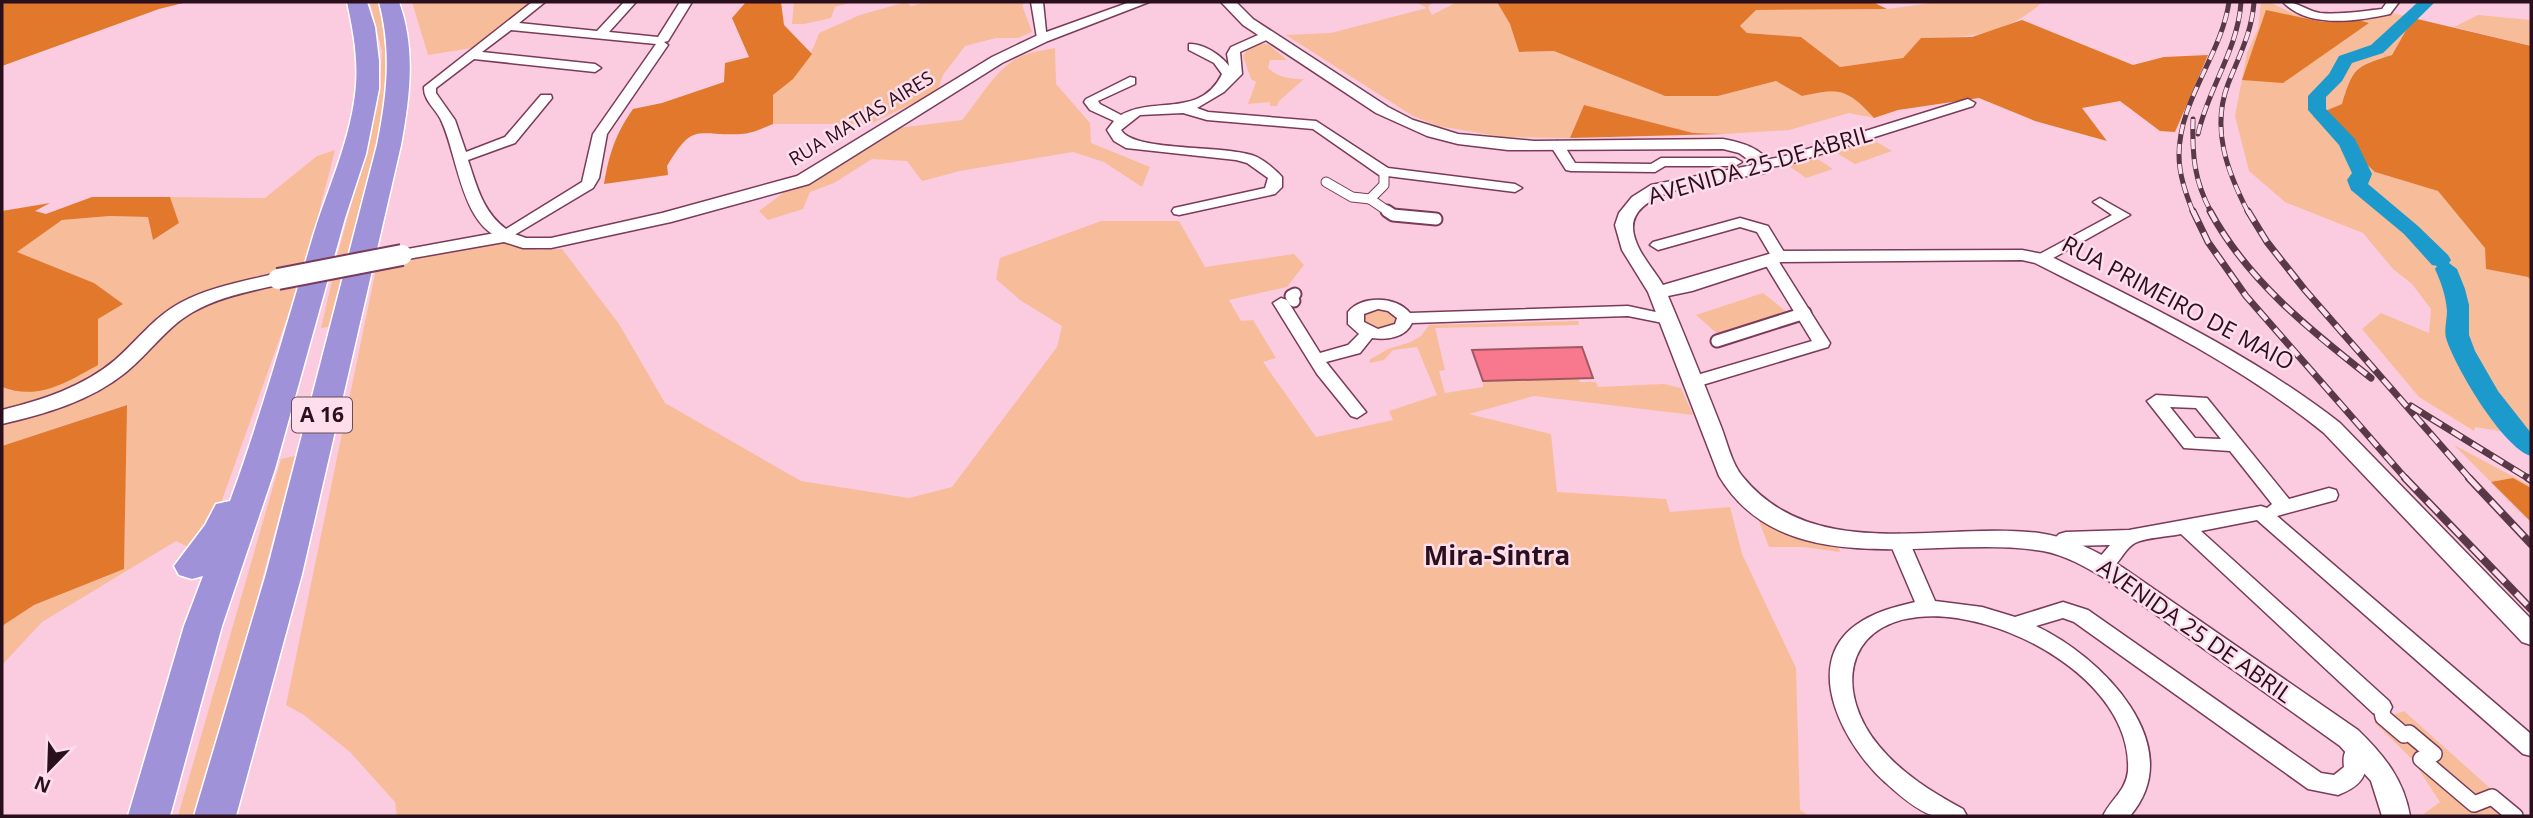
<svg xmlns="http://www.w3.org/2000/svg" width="2533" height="818" font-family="'Open Sans',sans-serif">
  <rect width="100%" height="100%" fill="#fbccdf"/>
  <g fill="#f7bc9a">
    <polygon points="370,2 381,2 392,50 390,96 352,258 336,261 378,104 382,51"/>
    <polygon points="412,2 532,2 472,48 428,55"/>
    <polygon points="794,2 852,2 835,7 831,18 804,24 792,24"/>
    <path d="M906,2L911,6L927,2H1027L1022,5L1032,32L1018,38H996L965,46L943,75L937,92L870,124H773V95C796,77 810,60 819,33L860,15Z"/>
    <path d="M1420,2H1433L1428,7L1432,15L1457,2H1497L1510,24L1519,52L1554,51L1665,96H1718L1776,81L1802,96C1839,88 1847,88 1874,118L1849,113L1789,130L1724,134L1693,133L1584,105L1570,138L1503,137L1438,126L1413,116L1286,35L1331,33L1427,8L1418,3Z"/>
    <path d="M1940,2H2043C2003,36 1972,37 1921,38L1903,58L1840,67L1801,37L1747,33L1739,27L1756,10L1887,9Z"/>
    <path d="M2261,2H2269L2294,14L2329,20L2392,13L2413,18L2392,55C2355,66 2353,67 2342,104L2314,116L2375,172L2438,191L2486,248L2487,269L2528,277L2531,280V436L2475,427L2474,431L2419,397L2362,329L2381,313L2429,333L2431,309L2412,284L2393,269L2363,233L2285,202L2249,171L2235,116L2247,53L2258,29Z"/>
    <polygon points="2478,15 2531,20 2531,46 2454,27"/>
    <path d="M1258,44H1268L1287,60H1270L1268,68C1279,78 1291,79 1304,79L1279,101L1277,106H1270V102L1248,104L1256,82L1251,79L1243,56L1249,47Z"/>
    <path d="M1055,48L1056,84L1090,123L1091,143L1150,167L1142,187L1104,162L1073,152L960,171L922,181L907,161L872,159L834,183L810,192L803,209L768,220L759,211L786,191L828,174L898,128L962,120C981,98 998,63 1027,54C1036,51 1046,50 1055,48Z"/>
    <polygon points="1870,138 1892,151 1855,164 1833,151"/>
    <polygon points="335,150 305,267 237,282 192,298 107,368 55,395 2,412 2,387 11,391 94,283 17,252 62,220 110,216 148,217 153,240 179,223 170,197 265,198 317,156"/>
    <polygon points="1816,158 1833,169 1806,178 1789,166"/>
    <polygon points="1101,221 1179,221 1205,267 1294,254 1304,265 1287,287 1229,300 1241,321 1253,320 1276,358 1263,362 1316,437 1393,420 1389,411 1437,395 1417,347 1393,350 1384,360 1370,363 1369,360 1388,349 1411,342 1421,336 1429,325 1578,321 1579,325 1435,328 1445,370 1439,371 1445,393 1483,387 1483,381 1578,378 1580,382 1596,382 1598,387 1664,384 1681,388 1693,415 1534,396 1469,414 1551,434 1557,492 1666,499 1670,512 1730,507 1742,554 1796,668 1800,810 1809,816 397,816 395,802 350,752 304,715 286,705 377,264 495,243 513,242 537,250 562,249 619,324 665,403 801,481 909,498 952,487 1057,347 1062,326 1020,300 996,279 1000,258"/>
    <polygon points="348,270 334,326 321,328 334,273"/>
    <polygon points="301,279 211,531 196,551 176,541 42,622 2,665 2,626 34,605 124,569 126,405 2,446 2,423 78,402 99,392 116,380 162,333 202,304"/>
    <polygon points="1763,293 1788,313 1720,336 1696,315"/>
    <polygon points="1372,308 1390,310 1398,319 1394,326 1377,329 1364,323 1362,316"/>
    <polygon points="2454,445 2531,486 2531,522"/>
    <polygon points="295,456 199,816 178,816 281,459"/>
    <polygon points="1757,516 1795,535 1838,546 1840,552 1804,547 1769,547"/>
    <polygon points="2404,711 2521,816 2421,816 2440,802 2412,759 2374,722"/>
  </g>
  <g fill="#e1782c">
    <polygon points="2,2 187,2 159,9 2,66"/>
    <path d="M746,2H781L784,25L812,54L793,79L773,95V124C763,128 751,134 741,134C695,136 694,121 667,166L668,175L604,184C609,154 616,133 633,109L662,103L724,82L725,63L749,57L732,18Z"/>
    <path d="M1497,2H1873L1887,9L1756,10L1740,26L1747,33L1801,37L1840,67L1903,58L1921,38L1972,37L2022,20L2133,65L2164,57L2208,55L2175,132L2160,131L2120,101L2082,108L2107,141L2035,121L1979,98L1898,110L1874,118C1847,88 1839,88 1802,96L1776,81L1718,96H1665L1554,51L1519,52L1510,24Z"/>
    <polygon points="2266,10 2323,22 2354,19 2369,23 2283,83 2242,80"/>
    <path d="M2413,18L2531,46V280L2528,277L2486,269L2485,248L2438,191L2375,172L2313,116L2342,104C2354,66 2355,67 2392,55Z"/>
    <polygon points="1584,105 1693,133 1724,134 1570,138"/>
    <path d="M92,197H170L179,223L153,240L148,217L110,216L62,220L17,252L94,283L123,304L98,319V365C67,382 39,401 2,387V211L50,203L35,211L46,214Z"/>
    <polygon points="127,405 124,569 34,605 2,626 2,446"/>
    <polygon points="2513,478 2531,488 2531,522 2491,482"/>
  </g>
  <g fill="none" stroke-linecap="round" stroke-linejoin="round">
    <polyline stroke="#1d9acc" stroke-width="3.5" points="2375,50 2378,52"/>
    <path fill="#1d9acc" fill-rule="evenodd" d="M2418,2H2435L2383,53L2352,63L2342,81L2326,97V109L2355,139L2372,174L2368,184L2418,226L2448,255L2451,260L2449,263L2457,269L2465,289L2469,305V335L2475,351L2498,391L2531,433V456C2503,448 2455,367 2446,338C2444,329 2447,320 2447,311C2446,296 2441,282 2435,269L2437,266L2432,265L2404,234L2351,190L2347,180L2352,173L2339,145L2308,110V96L2329,74L2339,56L2371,45Z"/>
  </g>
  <polygon fill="#f8798d" stroke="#a15762" stroke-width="2" points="1582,347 1593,378 1483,381 1472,350"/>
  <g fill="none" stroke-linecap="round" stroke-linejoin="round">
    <defs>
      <g id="pedestrian-far2">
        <polyline points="1326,182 1352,197 1370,199 1384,185 1384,172"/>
        <polyline points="1370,199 1389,212"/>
      </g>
      <g id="pedestrian-far1">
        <polyline points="1387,211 1393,215 1436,219"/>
        <polyline points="1294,301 1291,296 1295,294"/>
        <polyline points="1717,341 1805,313"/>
      </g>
      <polyline id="pedestrian" points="2381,707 2383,717 2404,735 2409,733 2434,754 2421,759 2474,804 2492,797 2515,816"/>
      <g id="minor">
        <path d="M532,2H545L519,23L597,31L624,2H636L609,32L658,37L680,2H692L668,41L664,42L668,45L607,134L599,178L593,188L506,240C461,229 458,155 441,120C436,109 423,100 424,87ZM511,30L656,44L593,134L582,182L506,229C483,212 477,187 468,160L515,143L552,98L551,95H541L505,137L466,152L455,120L436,93V88L474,59L595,72L601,68L595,64L482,52Z"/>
        <polygon points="1031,2 1043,2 1047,41 1037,38"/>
        <path d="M2283,2C2298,1 2306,11 2320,13C2341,15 2362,11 2382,9L2387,2H2399L2390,14C2358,21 2308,29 2283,2Z"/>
        <path d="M1267,31L1273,35L1271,38L1240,52L1242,74L1224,92L1197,108L1208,112L1316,121L1388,168L1515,184L1522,188L1515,192L1379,175L1313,129L1207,120L1183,113L1140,115L1121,130C1135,153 1228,144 1257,157C1265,161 1276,170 1282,177V187L1275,194L1179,215L1174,214L1172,211L1174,208L1265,188L1268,178L1247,163L1236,160L1126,148L1114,141L1107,130L1114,121L1090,110L1084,102L1086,99L1130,77L1135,78V84L1098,101L1100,104L1121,115C1155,96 1201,118 1222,74L1214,63L1189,50V44C1203,43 1221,55 1229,66L1227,54L1231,47Z"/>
        <polygon points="1968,99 1975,103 1973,106 1789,164 1763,168 1756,164 1758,161 1782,157"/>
        <polygon points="1557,141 1562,142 1575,163 1651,164 1661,158 1735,158 1742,162 1735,166 1665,166 1655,172 1571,171 1566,170 1550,145"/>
        <polygon points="2100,198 2130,215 2046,262 2036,262 2033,259 2036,256 2112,215 2093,202"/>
        <polygon points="1740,218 1768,226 1787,257 1779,262 1830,343 1828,347 1699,386 1687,386 1684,382 1687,378 1812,341 1762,259 1770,254 1757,232 1740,227 1658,250 1650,245 1653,242"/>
        <path d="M1281,298L1287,300L1320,353L1348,345L1359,334L1348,324V312C1362,295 1396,296 1410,313L1628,306L1674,316L1676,319L1668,324L1628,316L1412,323C1405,338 1387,340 1372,338L1360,353L1326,362L1366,412L1357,418L1351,416L1317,374L1273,303ZM1378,309L1388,311L1397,318L1395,324L1378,329L1364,322V314Z"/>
        <path d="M2156,395L2207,398L2289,499L2329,488L2336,490L2338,495L2336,500L2277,516L2531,734V756L2523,754L2257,520L2201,531L2389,701L2392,707L2389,713L2381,716L2373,713L2181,534C2168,537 2147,537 2135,543C2120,551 2117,577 2096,570L2093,565L2110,545L2070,546L2057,553L2050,551L2047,546L2059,534L2066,532L2129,530L2261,506L2267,508L2272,504L2230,451L2184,448L2147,401ZM2170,407L2196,408L2221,439L2195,438Z"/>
        <path d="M1899,534L1906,536L1909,541L1935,601L1982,607L2015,617L2063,602L2088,610L2321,773L2334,775L2344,767C2342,752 2346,746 2361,741L2369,743L2372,750L2366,759C2368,779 2356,788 2338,795L2308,789L2074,622L2063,618L2036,626C2099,655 2191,745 2130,816H2103C2111,799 2126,791 2128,771C2133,679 1998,608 1918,617C1842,625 1836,695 1879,746C1902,774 1932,792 1963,809L1967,816C1958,816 1944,818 1935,816C1918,812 1898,794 1886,783C1847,749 1799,666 1856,625C1874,612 1894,607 1915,602L1889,541L1892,536Z"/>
      </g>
      <g id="tertiary">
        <polygon points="1130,2 1149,2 1048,41 1002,63 809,184 671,222 551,248 523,248 504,242 402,260 393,255 402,250 506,231 526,238 551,238 662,213 797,176 992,57 1038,35"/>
        <path d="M1221,2H1236L1253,19L1388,107L1413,120L1458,134L1534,141L1723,139C1743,143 1759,147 1771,164L1765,173C1734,180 1632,185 1633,228C1634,249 1653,268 1663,285L1779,251L2022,250L2048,255C2149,306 2250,353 2340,423L2531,619V645L2522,642L2324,433C2236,362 2136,314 2035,263L2022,260L1781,262L1692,291L1668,296C1686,338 1703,381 1720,424C1727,441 1731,463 1743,477C1815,565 1941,521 2039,533C2069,537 2097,551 2122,567L2358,730C2384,755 2404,780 2410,816H2382L2371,781L2340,746L2106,579C2086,567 2065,555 2043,551C1939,533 1786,588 1719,476L1648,292L1622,250L1615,225L1619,213L1632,197L1651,185L1753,165V163L1739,153L1723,149L1508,150L1458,144L1427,136L1376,113L1243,25Z"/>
        <path d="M278,273L285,275L287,279L285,283C253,291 221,296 193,312C166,327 149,354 125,373C90,401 45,414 2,424V410C42,400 83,387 115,360C137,341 154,317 180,303C210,287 245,281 278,273Z"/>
      </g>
      <g id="motorway">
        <path d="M347,2H367L375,27L379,61V89L366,154L345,218L275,469L222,626L170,816H128L184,626L203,576L192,579L179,575L174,566L205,525L216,504L230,501C262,413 287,323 314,233C329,185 352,137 356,85C358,56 353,30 347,2Z"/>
        <path d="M379,2H399C416,49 410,96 401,145L302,574L236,816H194L266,574L377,145C387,95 392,51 379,2Z"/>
      </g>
    </defs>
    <use href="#pedestrian-far2" stroke="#7a3a59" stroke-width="11"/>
    <use href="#pedestrian-far1" stroke="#7a3a59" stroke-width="15"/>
    <use href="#pedestrian" stroke="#7a3a59" stroke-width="18"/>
    <use href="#minor" stroke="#7a3a59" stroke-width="3"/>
    <use href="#tertiary" stroke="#7a3a59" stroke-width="3"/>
    <use href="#motorway" stroke="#fff" stroke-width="3"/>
    <use href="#pedestrian-far2" stroke="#fff" stroke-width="9"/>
    <use href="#pedestrian-far1" stroke="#fff" stroke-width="11"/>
    <use href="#pedestrian" stroke="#fff" stroke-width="15"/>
    <use href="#minor" fill="#fff" fill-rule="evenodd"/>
    <use href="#tertiary" fill="#fff" fill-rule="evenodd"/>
    <use href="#motorway" fill="#9f92d9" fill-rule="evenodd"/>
    <defs>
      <g id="rail-far2">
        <path d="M2193,119C2192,155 2194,180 2211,212"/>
        <path d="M2198,134C2208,88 2238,50 2241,2"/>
        <path d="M2193,212C2186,194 2179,175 2179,155C2179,100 2221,56 2229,2"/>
        <path d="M2248,212C2227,171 2211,129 2228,84C2239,56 2252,32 2254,2"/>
      </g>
      <g id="rail-far1">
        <polyline points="2193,211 2208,242 2246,296 2407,480"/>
        <path d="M2210,211C2247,280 2310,330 2371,378"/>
        <polyline points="2248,211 2267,242 2305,290 2471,480"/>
        <polyline points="2411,406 2531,480"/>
      </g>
      <g id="rail">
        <polyline points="2405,478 2531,609"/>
        <polyline points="2469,478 2531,544"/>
        <polyline points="2528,478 2531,480"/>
      </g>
    </defs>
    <use href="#rail-far2" stroke="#593948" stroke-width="5"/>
    <use href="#rail-far1" stroke="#593948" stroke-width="7"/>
    <use href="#rail" stroke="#593948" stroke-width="8"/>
    <use href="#rail-far2" stroke="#fedeeb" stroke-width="3.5" stroke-dasharray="10" stroke-linecap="butt"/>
    <use href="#rail-far1" stroke="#fedeeb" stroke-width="4.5" stroke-dasharray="12" stroke-linecap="butt"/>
    <use href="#rail" stroke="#fedeeb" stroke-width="5" stroke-dasharray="16" stroke-linecap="butt"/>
    <defs>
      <polyline id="tertiary-bridge" points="278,279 402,255"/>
    </defs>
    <use href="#tertiary-bridge" stroke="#7a3a59" stroke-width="24" stroke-linecap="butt"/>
    <use href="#tertiary-bridge" stroke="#fff" stroke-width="20"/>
  </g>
  <g text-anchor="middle" stroke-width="5" stroke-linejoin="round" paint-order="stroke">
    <g font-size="19" fill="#2a0f1c" stroke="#fedeeb">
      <text transform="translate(861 118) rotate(-31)" y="7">RUA MATIAS AIRES</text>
    </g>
    <rect fill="#fedeeb" stroke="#6a4d5a" stroke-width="2" x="292" y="397.5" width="60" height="35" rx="5"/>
    <g font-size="21" font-weight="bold" fill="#2a0f1c">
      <text x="322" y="422">A 16</text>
    </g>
    <g font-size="23" fill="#2a0f1c" stroke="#fedeeb">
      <text transform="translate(1760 165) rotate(-16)" y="8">AVENIDA 25 DE ABRIL</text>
      <text transform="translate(2178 303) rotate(28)" y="8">RUA PRIMEIRO DE MAIO</text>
      <text transform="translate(2195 631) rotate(35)" y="8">AVENIDA 25 DE ABRIL</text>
    </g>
    <g font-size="26" font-weight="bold" fill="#2a0f1c" stroke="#fedeeb">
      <text x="1497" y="565">Mira-Sintra</text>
    </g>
  </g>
  <rect width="2533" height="818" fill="none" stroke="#2a0f1c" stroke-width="7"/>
  <g transform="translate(49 769) rotate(203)" stroke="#fedeeb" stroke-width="5" paint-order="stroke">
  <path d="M0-5L12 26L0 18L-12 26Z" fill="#2a0f1c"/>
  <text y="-10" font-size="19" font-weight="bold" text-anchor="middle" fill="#2a0f1c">N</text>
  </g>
</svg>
